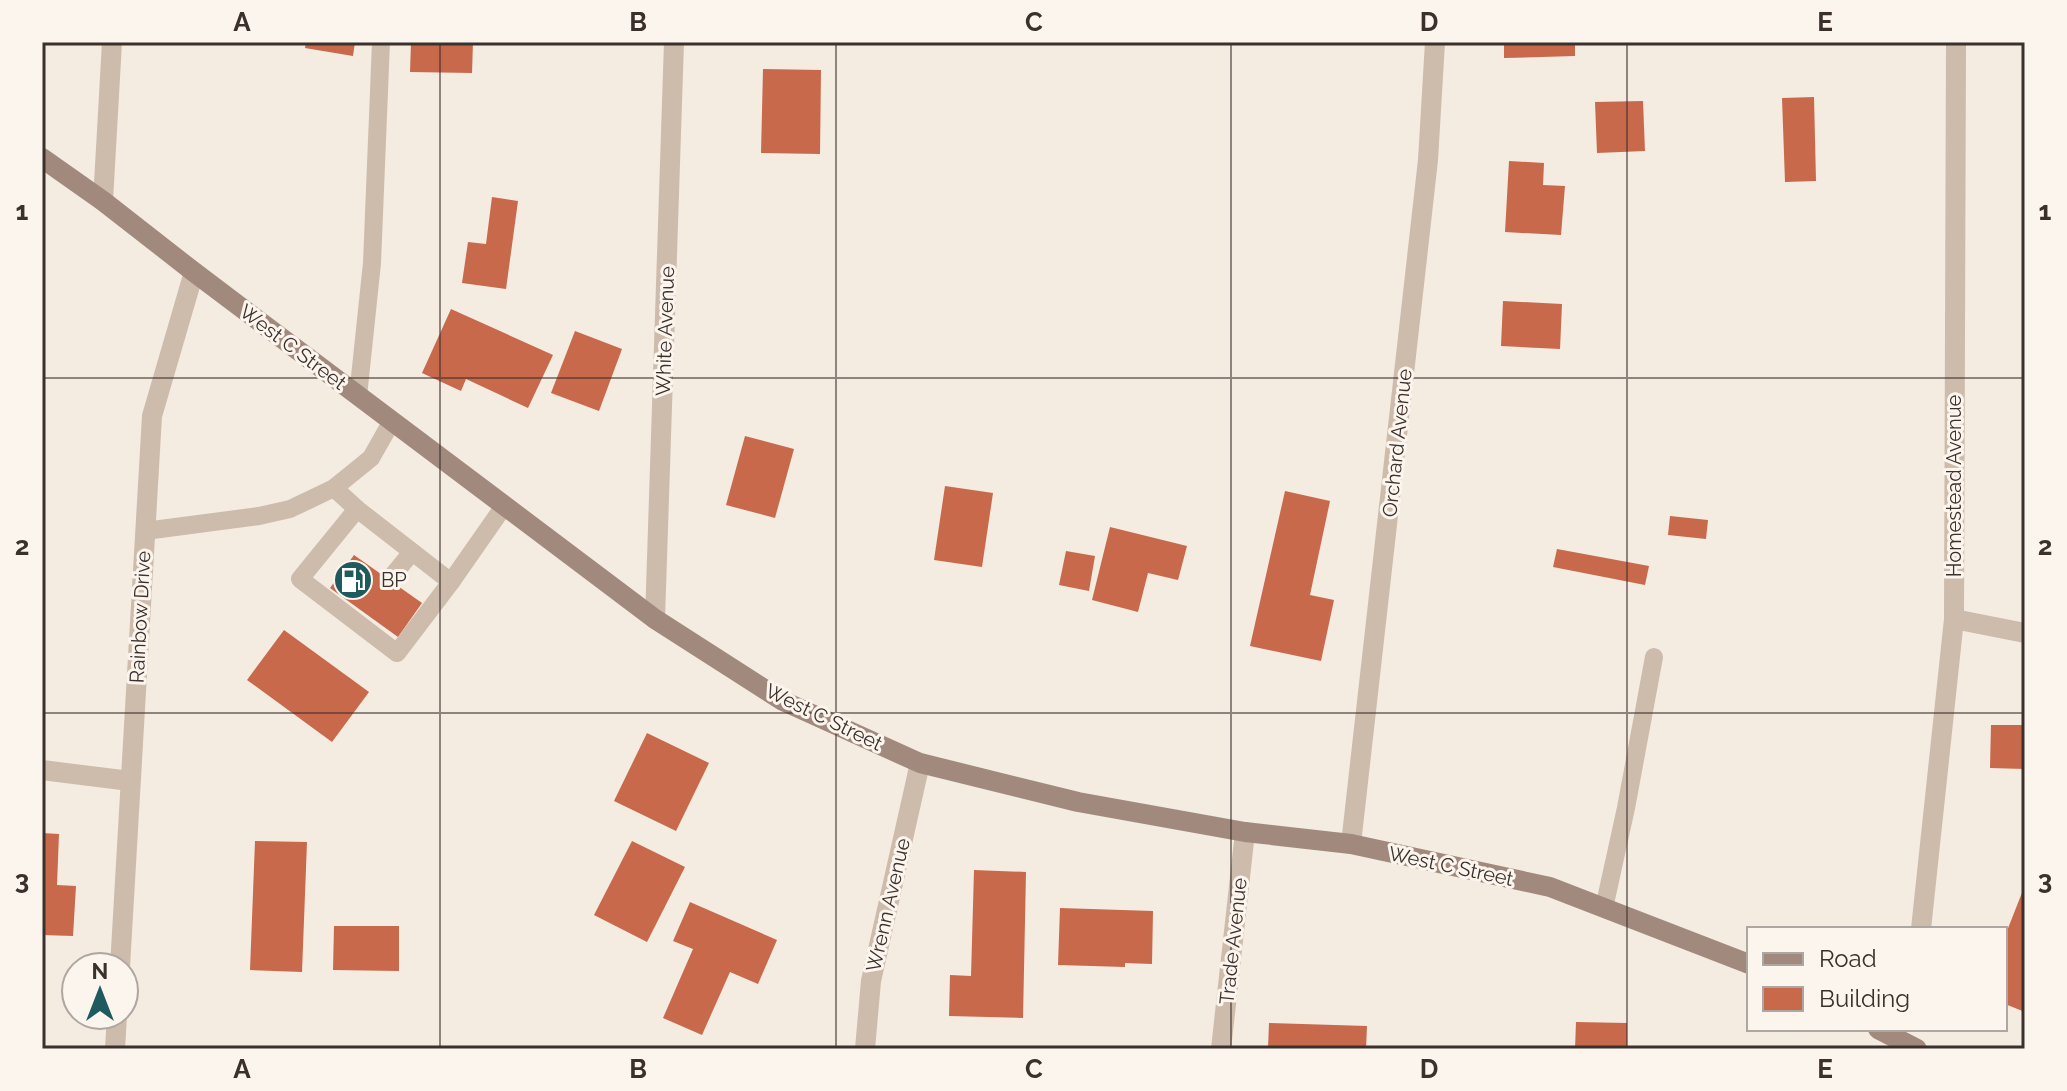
<svg xmlns="http://www.w3.org/2000/svg" width="2067" height="1091" font-family="Raleway,sans-serif">
  <rect width="100%" height="100%" fill="#f4ebe1"/>
  <g fill="#c8694b">
    <polygon points="306,42 355,42 353,56 305,48"/>
    <polygon points="411,42 473,42 472,73 410,72"/>
    <polygon points="1504,42 1575,42 1575,56 1504,58"/>
    <polygon points="763,69 821,70 820,154 761,153"/>
    <polygon points="1814,97 1816,181 1785,182 1782,98"/>
    <polygon points="1643,101 1645,151 1597,153 1595,102"/>
    <polygon points="1509,161 1544,163 1543,185 1565,186 1561,235 1505,232"/>
    <polygon points="492,197 518,201 506,289 462,283 468,242 486,244"/>
    <polygon points="1503,301 1562,304 1560,349 1501,346"/>
    <polygon points="451,309 553,355 528,408 466,379 461,391 422,373"/>
    <polygon points="575,331 622,349 599,411 551,393"/>
    <polygon points="745,436 794,449 775,518 726,505"/>
    <polygon points="945,486 993,493 982,567 934,560"/>
    <polygon points="1285,491 1330,501 1310,595 1334,600 1321,661 1250,646"/>
    <polygon points="1670,516 1708,520 1706,539 1668,535"/>
    <polygon points="1110,527 1187,546 1178,580 1148,573 1138,612 1092,600"/>
    <polygon points="1557,549 1649,566 1645,585 1553,567"/>
    <polygon points="1066,551 1095,556 1089,591 1059,585"/>
    <polygon points="354,555 422,603 398,637 330,588"/>
    <polygon points="284,630 369,692 332,742 247,680"/>
    <polygon points="1991,725 2025,725 2025,769 1990,768"/>
    <polygon points="647,733 709,763 676,831 614,801"/>
    <polygon points="42,833 59,834 57,885 76,886 73,936 42,935"/>
    <polygon points="255,841 307,842 302,972 250,970"/>
    <polygon points="632,841 685,867 647,942 594,915"/>
    <polygon points="974,870 1026,872 1023,1018 949,1016 950,975 971,976"/>
    <polygon points="2025,885 2025,1012 2005,1004 2005,936"/>
    <polygon points="690,902 777,940 758,984 730,972 702,1035 663,1018 693,949 673,941"/>
    <polygon points="1060,908 1153,911 1152,964 1125,963 1125,967 1058,965"/>
    <polygon points="334,926 399,926 399,971 333,970"/>
    <polygon points="1576,1022 1627,1023 1627,1049 1575,1049"/>
    <polygon points="1269,1023 1367,1026 1366,1049 1268,1049"/>
  </g>
  <g fill="none" stroke-linecap="round" stroke-linejoin="round">
    <g stroke="#cdbbac" stroke-width="18">
      <polyline points="358,396 372,263 381,42"/>
      <polyline points="334,488 357,509 451,582 504,506"/>
      <polyline points="357,509 300,579 397,653 451,582"/>
      <polyline points="145,531 259,516 290,509 334,488 371,458 392,421"/>
      <polyline points="389,580 412,552"/>
      <polyline points="1604,908 1626,808 1654,657"/>
    </g>
    <g stroke="#cdbbac" stroke-width="20">
      <polyline points="103,201 112,42"/>
      <polyline points="655,619 674,42"/>
      <polyline points="1954,619 2025,633"/>
      <polyline points="42,770 130,781"/>
      <polyline points="1351,844 1428,160 1435,42"/>
      <polyline points="1921,929 1954,619 1956,42"/>
      <polyline points="865,1049 871,981 920,763"/>
      <polyline points="1221,1049 1245,832"/>
    </g>
    <g stroke="#cdbbac" stroke-width="20">
      <polyline points="120,967 152,416 194,272"/>
      <polyline points="115,1049 117,1015"/>
    </g>
    <g stroke="#a18a7d" stroke-width="20">
      <polyline points="42,158 103,201 194,272 655,619 783,701 920,763 1078,802 1245,832 1351,844 1550,887 1749,964"/>
      <polyline points="1878,1029 1917,1049"/>
    </g>
  </g>
  <path fill="none" stroke="#3b302b" stroke-width="2" stroke-opacity="0.55" d="M440,42V1049M836,42V1049M1231,42V1049M1627,42V1049M42,378H2025M42,713H2025"/>
  <defs>
    <symbol id="fuel-disc" viewBox="-11 -11 22 22"><circle r="9.5" fill="#1f5a5e" stroke="#fbf5ee"/><path d="M-5.5-6h7V0h2V4h1.3V-2.5L3-4.5l.8-.8L6-3V5H2.5V1h-1V6h-7ZM-4.2-4.7v3.2H.2V-4.7Z" fill="#fff"/></symbol>
  </defs>
  <g fill-rule="evenodd">
    <use href="#fuel-disc" x="331" y="558" width="44" height="44"/>
  </g>
  <g text-anchor="middle" stroke-width="6" stroke-linejoin="round" paint-order="stroke">
    <g font-size="20" fill="#3b302b" stroke="#fbf5ee">
      <text transform="translate(665 331) rotate(-88)" y="7">White Avenue</text>
      <text transform="translate(293 347) rotate(37)" y="7">West C Street</text>
      <text transform="translate(1397 443) rotate(-84)" y="7">Orchard Avenue</text>
      <text transform="translate(1954 486) rotate(-90)" y="7">Homestead Avenue</text>
      <text transform="translate(140 617) rotate(-87)" y="7">Rainbow Drive</text>
      <text transform="translate(824 717) rotate(26)" y="7">West C Street</text>
      <text transform="translate(1451 866) rotate(12)" y="7">West C Street</text>
      <text transform="translate(888 905) rotate(-77)" y="7">Wrenn Avenue</text>
      <text transform="translate(1233 941) rotate(-84)" y="7">Trade Avenue</text>
    </g>
    <g font-size="20" fill="#3b302b" stroke="#fbf5ee" text-anchor="start">
      <text x="381" y="587">BP</text>
    </g>
  </g>
  <rect width="2067" height="1091" fill="none" stroke="#fbf5ee" stroke-width="88"/>
  <rect x="1747" y="927" width="260" height="104" fill="#fbf5ee" stroke="#aea6a0" stroke-width="2"/>
  <rect x="1763" y="953" width="40" height="12" fill="#a18a7d" stroke="#aea6a0" stroke-width="2"/>
  <text x="1819" y="967" font-size="24" fill="#3b302b">Road</text>
  <rect x="1763" y="987" width="40" height="24" fill="#c8694b" stroke="#aea6a0" stroke-width="2"/>
  <text x="1819" y="1007" font-size="24" fill="#3b302b">Building</text>
  <g transform="translate(100 991)"><circle r="38" fill="#fbf5ee" stroke="#aea6a0" stroke-width="2"/>
  <path d="M0-6L14 30L0 20L-14 30Z" fill="#1f5a5e"/>
  <text y="-12" font-size="22" font-weight="bold" text-anchor="middle" fill="#3b302b">N</text>
  </g>
  <rect x="44" y="44" width="1979" height="1003" fill="none" stroke="#3b302b" stroke-width="3"/>
  <g font-size="26" text-anchor="middle" font-weight="bold" fill="#3b302b">
    <text x="242" y="31">A</text>
    <text x="638" y="31">B</text>
    <text x="1034" y="31">C</text>
    <text x="1429" y="31">D</text>
    <text x="1825" y="31">E</text>
    <text x="22" y="220">1</text>
    <text x="2045" y="220">1</text>
    <text x="22" y="555">2</text>
    <text x="2045" y="555">2</text>
    <text x="22" y="889">3</text>
    <text x="2045" y="889">3</text>
    <text x="242" y="1078">A</text>
    <text x="638" y="1078">B</text>
    <text x="1034" y="1078">C</text>
    <text x="1429" y="1078">D</text>
    <text x="1825" y="1078">E</text>
  </g>
</svg>
